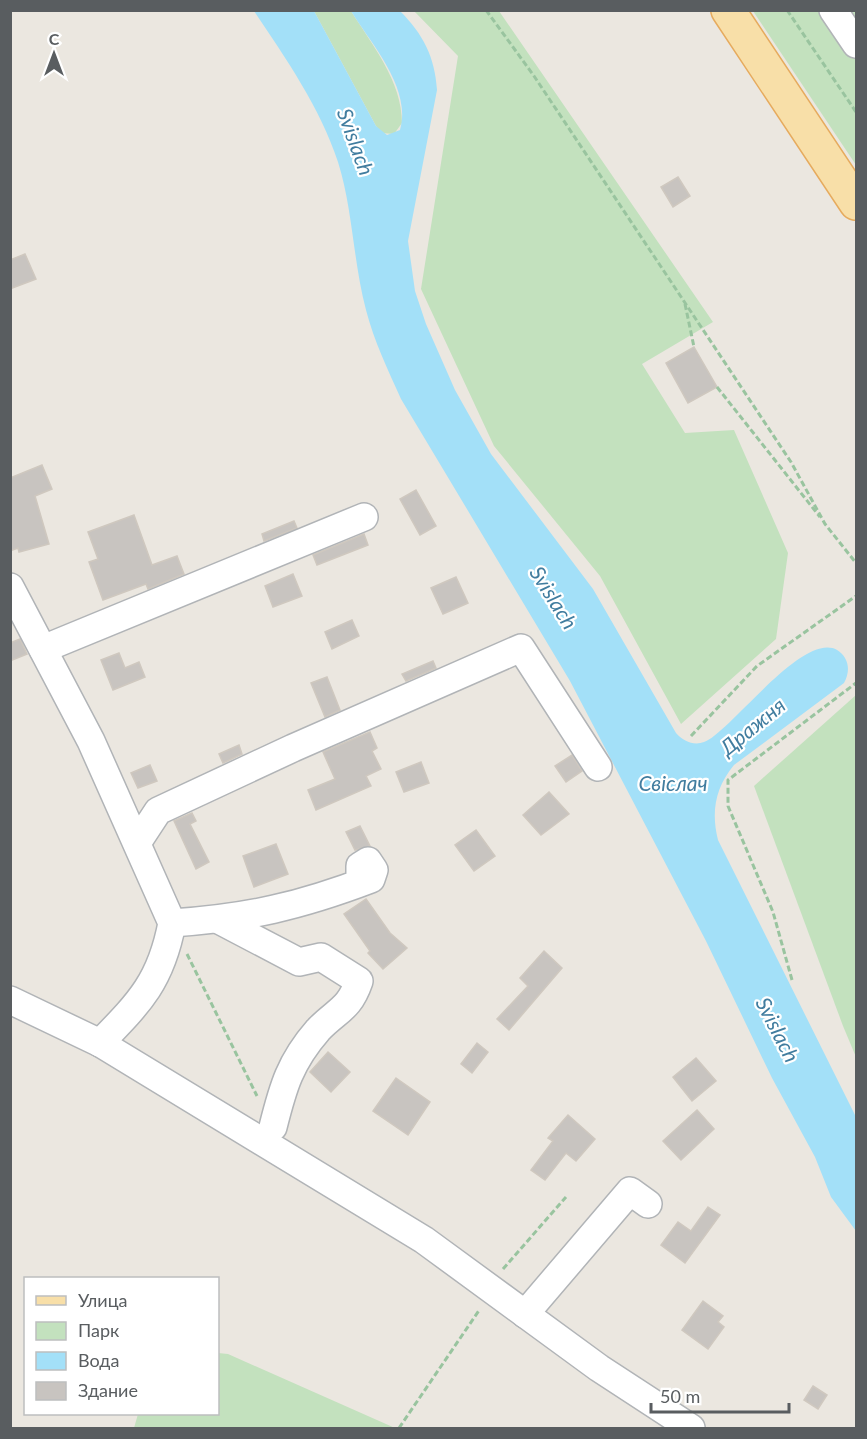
<svg xmlns="http://www.w3.org/2000/svg" width="867" height="1439" font-family="Lato,sans-serif">
  <rect width="100%" height="100%" fill="#ebe7e0"/>
  <g fill="#c3e1be">
    <path d="M314,11H351C372,45 402,81 402,123L394,134L381,133L376,126Z"/>
    <polygon points="414,11 499,11 713,322 642,364 685,433 734,430 788,553 776,639 681,724 600,576 494,446 421,289 458,56"/>
    <polygon points="753,11 856,11 856,165"/>
    <polygon points="856,695 856,1057 843,1026 754,786"/>
    <polygon points="218,1353 228,1354 395,1428 134,1428 138,1414 218,1414"/>
  </g>
  <path fill="#a3e0f8" d="M254,11H314L376,126L387,135L400,130C412,88 371,44 351,11H400C423,34 435,57 437,90L408,241L415,291L426,324L455,390L491,454L593,589L676,733C683,741 694,746 704,742C731,733 816,612 845,658C850,667 848,675 844,683L734,765C715,788 711,812 718,840L856,1117V1231L831,1197L815,1157L772,1078L706,941L570,681L401,399C388,370 374,341 366,310C353,261 353,210 338,162C320,107 286,59 254,11Z"/>
  <g fill="#c8c4c0" stroke="#cfc8bf" stroke-width="1.5">
    <polygon points="678,177 690,196 673,207 661,187"/>
    <polygon points="25,254 36,279 10,289 10,260"/>
    <polygon points="694,347 717,387 688,403 666,363"/>
    <polygon points="42,465 52,489 35,496 49,544 19,552 18,548 10,551 10,478"/>
    <polygon points="416,490 436,526 420,535 400,499"/>
    <polygon points="134,515 152,565 177,556 184,574 148,589 146,584 103,600 89,562 98,559 88,532"/>
    <polygon points="294,521 297,528 264,541 262,534"/>
    <polygon points="364,534 368,545 317,565 313,555"/>
    <polygon points="293,574 302,596 273,607 265,586"/>
    <polygon points="456,577 468,603 443,614 431,588"/>
    <polygon points="352,620 359,636 332,649 325,632"/>
    <polygon points="20,639 27,654 10,661 10,643"/>
    <polygon points="119,653 125,668 139,662 145,677 113,690 101,660"/>
    <polygon points="433,661 436,668 406,681 402,674"/>
    <polygon points="327,677 340,710 325,717 311,683"/>
    <polygon points="370,732 377,748 372,751 381,769 366,776 371,786 316,810 308,790 335,779 323,752"/>
    <polygon points="239,745 242,754 223,763 219,754"/>
    <polygon points="572,755 582,771 566,782 555,766"/>
    <polygon points="421,762 429,783 404,792 396,772"/>
    <polygon points="150,765 157,781 138,788 131,773"/>
    <polygon points="549,792 569,814 541,835 523,815"/>
    <polygon points="192,813 196,821 190,824 209,862 196,869 174,821"/>
    <polygon points="360,826 370,846 355,850 346,832"/>
    <polygon points="476,830 495,856 474,871 455,845"/>
    <polygon points="276,844 288,874 254,887 243,856"/>
    <polygon points="366,899 390,933 407,948 383,969 368,953 370,951 344,914"/>
    <polygon points="544,951 562,968 509,1030 497,1019 528,986 520,978"/>
    <polygon points="477,1043 488,1052 472,1073 461,1064"/>
    <polygon points="328,1052 350,1072 331,1092 310,1072"/>
    <polygon points="696,1058 716,1081 692,1101 673,1077"/>
    <polygon points="396,1078 430,1102 408,1135 373,1111"/>
    <polygon points="697,1110 714,1129 681,1160 663,1141"/>
    <polygon points="568,1115 595,1139 576,1161 566,1153 545,1180 531,1170 553,1141 548,1138"/>
    <polygon points="708,1207 720,1215 685,1263 661,1245 678,1222 691,1231"/>
    <polygon points="703,1301 723,1316 718,1322 724,1327 708,1349 682,1330"/>
    <polygon points="813,1386 827,1395 818,1409 804,1400"/>
  </g>
  <g fill="none" stroke-linecap="round" stroke-linejoin="round">
    <defs>
      <g id="minor">
        <polyline points="833,10 856,44"/>
        <path d="M10,587L91,741L172,923C161,981 140,1002 100,1043"/>
        <polyline points="43,649 364,517"/>
        <polyline points="137,843 158,811 293,748 521,648 598,767"/>
        <path d="M219,920L299,962L321,957L359,981C349,1010 337,1010 318,1030C290,1062 283,1087 273,1127"/>
        <path d="M172,923C248,918 300,906 371,879L374,870L368,861L360,866V883"/>
        <polyline points="10,1000 100,1043 424,1240 599,1368 691,1428"/>
        <polyline points="525,1314 630,1191 648,1204"/>
      </g>
      <polyline id="major" points="728,10 856,203"/>
    </defs>
    <use href="#minor" stroke="#b1b4b7" stroke-width="30"/>
    <use href="#major" stroke="#e6ab5e" stroke-width="36"/>
    <g stroke="#99c49f" stroke-width="3" stroke-dasharray="6 3" stroke-linecap="butt">
      <polyline points="486,10 534,76 791,462 825,524 856,563"/>
      <polyline points="787,10 856,112"/>
      <polyline points="685,304 694,347"/>
      <polyline points="717,387 820,517"/>
      <polyline points="691,736 757,666 856,596"/>
      <polyline points="187,954 257,1096"/>
      <polyline points="792,980 773,912 728,806 728,780 856,683"/>
      <polyline points="503,1269 566,1197"/>
      <polyline points="399,1428 480,1309"/>
    </g>
    <use href="#minor" stroke="#fff" stroke-width="27"/>
    <use href="#major" stroke="#f8dfa8" stroke-width="33"/>
  </g>
  <g text-anchor="middle" stroke-width="4.5" stroke-linejoin="round" paint-order="stroke">
    <g font-size="21" font-style="italic" fill="#417d9f" stroke="#fff">
      <text transform="translate(355 142) rotate(70)" y="7">Svislach</text>
      <text transform="translate(553 598) rotate(58)" y="7">Svislach</text>
      <text transform="translate(753 727) rotate(-39)" y="7">Дражня</text>
      <text x="673" y="791">Свіслач</text>
      <text transform="translate(777 1030) rotate(63)" y="7">Svislach</text>
    </g>
  </g>
  <rect width="867" height="1439" fill="none" stroke="#595d60" stroke-width="24"/>
  <rect x="24" y="1277" width="195" height="138" fill="#ffffff" stroke="#bdbebf" stroke-width="1.5"/>
  <rect x="36" y="1296" width="30" height="9" fill="#f8dfa8" stroke="#bdbebf" stroke-width="1.5"/>
  <text x="78" y="1307" font-size="18" fill="#595d60">Улица</text>
  <rect x="36" y="1322" width="30" height="18" fill="#c3e1be" stroke="#bdbebf" stroke-width="1.5"/>
  <text x="78" y="1337" font-size="18" fill="#595d60">Парк</text>
  <rect x="36" y="1352" width="30" height="18" fill="#a3e0f8" stroke="#bdbebf" stroke-width="1.5"/>
  <text x="78" y="1367" font-size="18" fill="#595d60">Вода</text>
  <rect x="36" y="1382" width="30" height="18" fill="#c8c4c0" stroke="#bdbebf" stroke-width="1.5"/>
  <text x="78" y="1397" font-size="18" fill="#595d60">Здание</text>
  <g transform="translate(54 54)" stroke="#ffffff" stroke-width="4.5" paint-order="stroke">
  <path d="M0-4.5L10 22L0 15L-10 22Z" fill="#595d60"/>
  <text y="-9" font-size="16" font-weight="bold" text-anchor="middle" fill="#595d60">С</text>
  </g>
  <path d="M651 1403v9h138v-9" fill="none" stroke="#595d60" stroke-width="3"/>
  <text x="660" y="1403" font-size="18" fill="#595d60" stroke="#ffffff" stroke-width="4.5" paint-order="stroke">50 m</text>
</svg>
